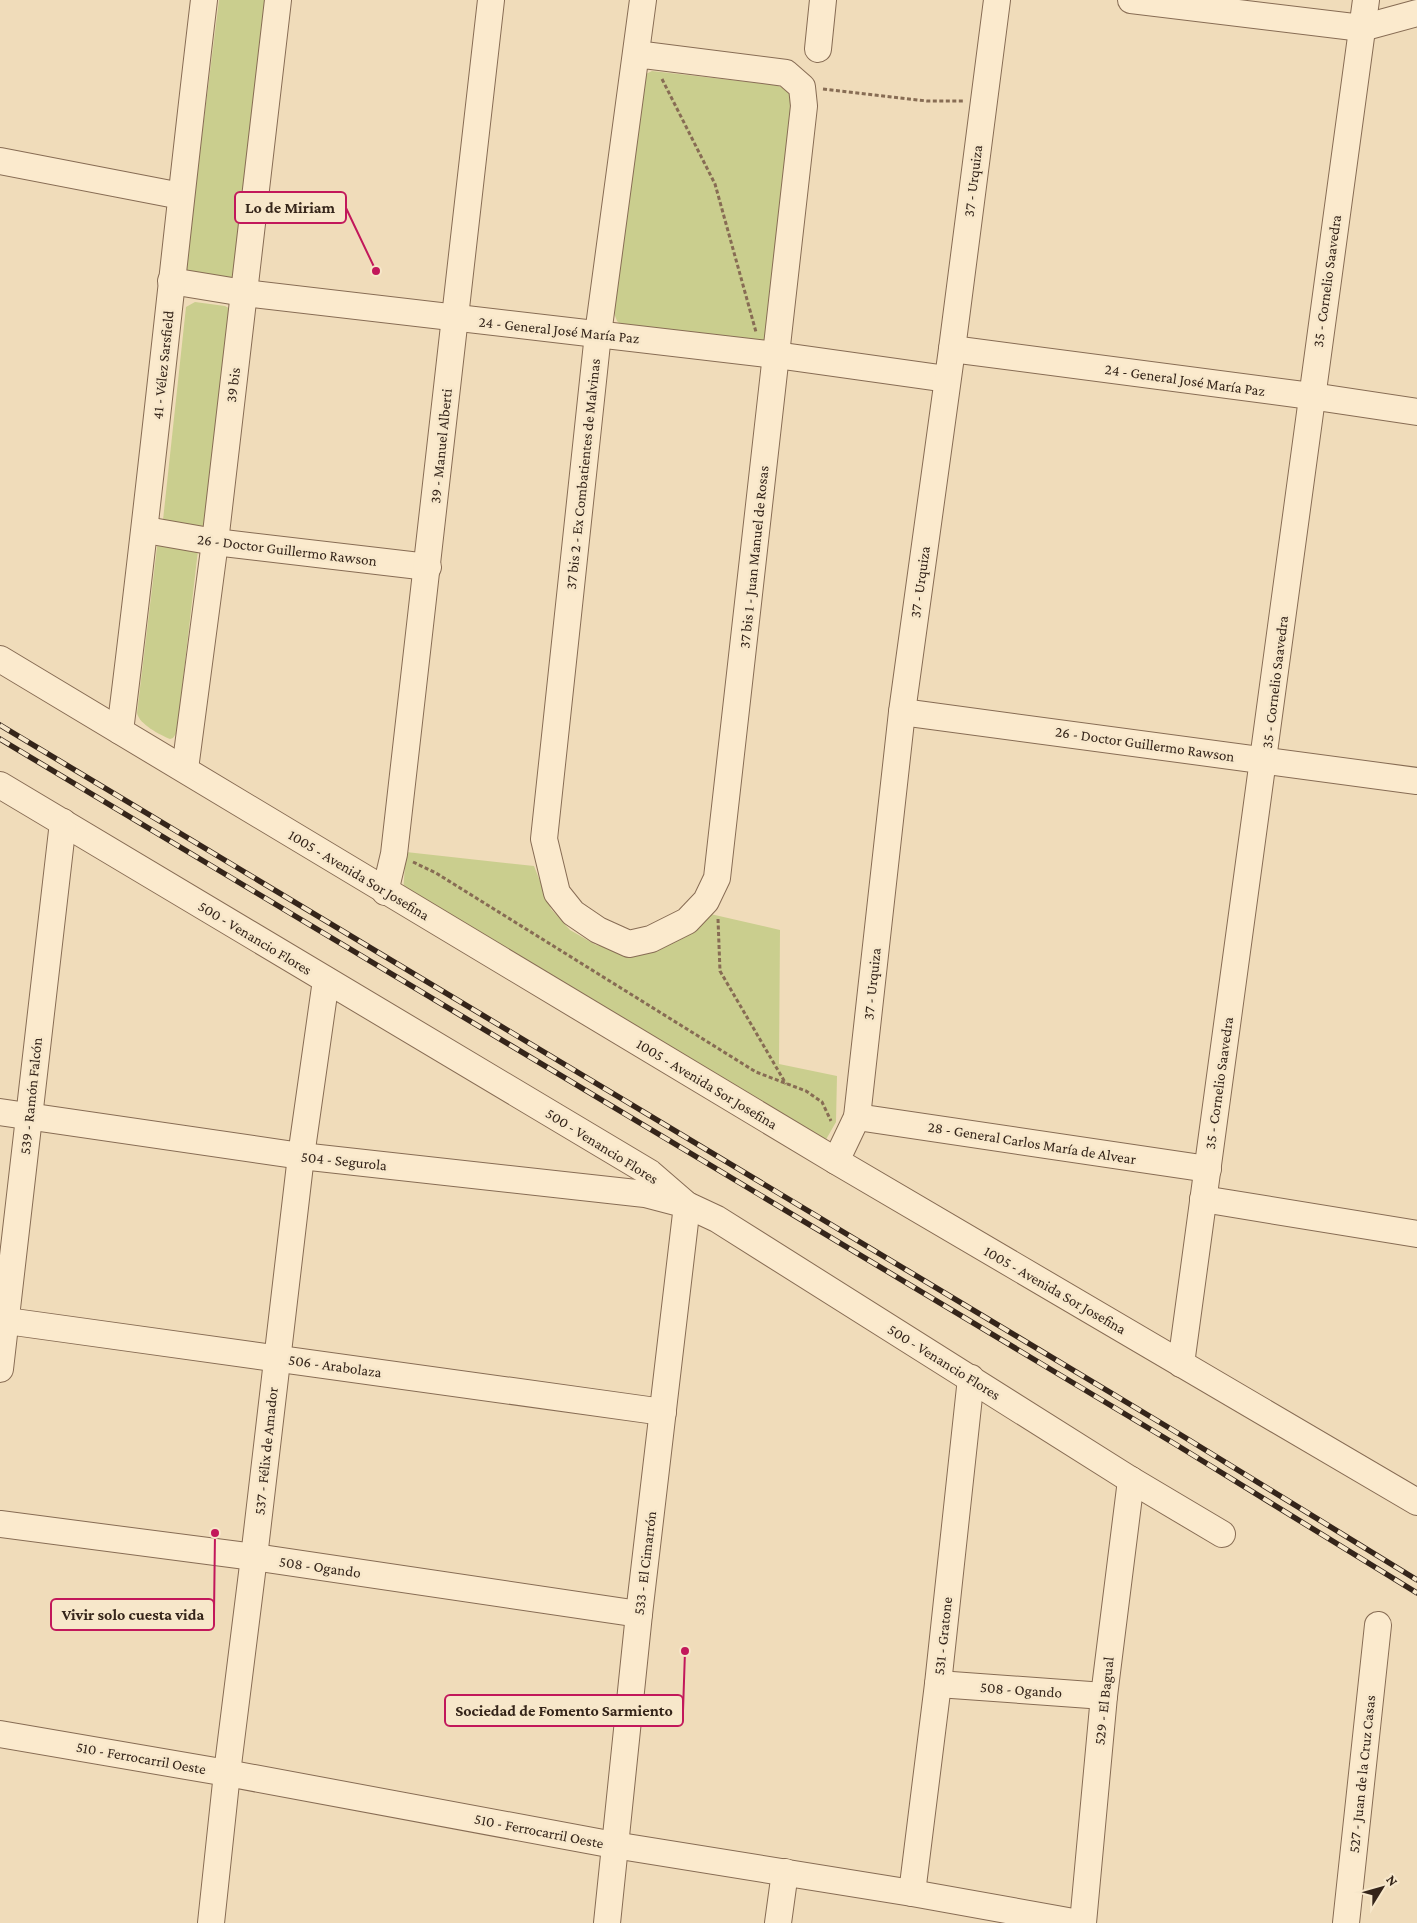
<svg xmlns="http://www.w3.org/2000/svg" width="1417" height="1923" font-family="'Crimson Pro',serif">
  <rect width="100%" height="100%" fill="#f0dcba"/>
  <g fill="#cace8e">
    <polygon points="219,0 271,0 235,281 187,271 186,262"/>
    <polygon points="652,71 776,85 785,89 792,96 768,334 763,341 624,328 617,321 614,313 641,86 646,74"/>
    <polygon points="195,302 225,306 232,310 210,530 163,520 186,307"/>
    <path d="M158,544L198,550L177,732L173,738L170,739C160,735 139,724 137,713L157,547Z"/>
    <polygon points="406,852 534,866 551,909 570,930 596,945 631,952 706,913 780,930 779,1064 837,1076 836,1122 824,1143 403,893"/>
  </g>
  <g fill="none" stroke-linecap="round" stroke-linejoin="round">
    <defs>
      <g id="minor">
        <polyline points="1131,0 1362,28 1417,13"/>
        <polyline points="818,49 823,0"/>
        <polyline points="636,54 786,73 802,87 804,106 717,878 706,901 687,921 651,939 629,944 598,930 573,913 557,893 544,839 598,334 643,0"/>
        <polyline points="0,161 181,196"/>
        <polyline points="171,281 244,293 776,355 947,379"/>
        <polyline points="952,349 1311,396 1417,412"/>
        <polyline points="146,530 215,542 428,567"/>
        <polyline points="0,659 836,1161 1417,1502"/>
        <polyline points="902,712 1417,781"/>
        <path d="M120,731C151,487 175,243 204,0"/>
        <polyline points="185,769 215,542 278,0"/>
        <polyline points="0,785 650,1173 687,1205 717,1219 1131,1480 1222,1534"/>
        <path d="M385,892L394,854C428,570 458,285 491,0"/>
        <polyline points="0,1112 301,1156 645,1194 687,1205 639,1614 607,1923"/>
        <polyline points="857,1117 1208,1169"/>
        <polyline points="836,1161 857,1117 902,712 952,349 997,0"/>
        <polyline points="1203,1199 1417,1234"/>
        <polyline points="7,1321 663,1412"/>
        <polyline points="1181,1364 1366,0"/>
        <polyline points="0,1369 63,822"/>
        <polyline points="0,1524 254,1557 639,1614"/>
        <polyline points="938,1684 1104,1696"/>
        <polyline points="0,1734 227,1773 614,1845 912,1893 1079,1923"/>
        <polyline points="912,1893 938,1684 971,1378"/>
        <polyline points="211,1923 227,1773 254,1557 301,1156 326,980"/>
        <polyline points="778,1923 785,1872"/>
        <polyline points="1083,1923 1104,1696 1131,1480"/>
        <polyline points="1346,1923 1378,1625"/>
      </g>
    </defs>
    <use href="#minor" stroke="#876c54" stroke-width="28"/>
    <g stroke="#876c54" stroke-width="3" stroke-dasharray="4 2.5" stroke-linecap="butt">
      <polyline points="662,79 715,184 756,332"/>
      <polyline points="823,89 927,101 963,101"/>
      <polyline points="413,862 436,873 756,1072 806,1091 822,1102 831,1121"/>
      <polyline points="718,919 720,971 786,1084"/>
    </g>
    <use href="#minor" stroke="#fbeacd" stroke-width="26"/>
    <defs>
      <g id="rail">
        <polyline points="0,725 1181,1435 1417,1580"/>
        <polyline points="0,739 1175,1444 1417,1593"/>
      </g>
    </defs>
    <use href="#rail" stroke="#35251a" stroke-width="5.5"/>
    <use href="#rail" stroke="#f7e7ca" stroke-width="4" stroke-dasharray="11" stroke-linecap="butt"/>
  </g>
  <g text-anchor="middle" stroke-width="5" stroke-linejoin="round" paint-order="stroke">
    <g font-size="15" fill="#35251a" stroke="#f7e7ca">
      <text transform="translate(973 181) rotate(-83)" y="5">37 - Urquiza</text>
      <text transform="translate(1327 281) rotate(-82)" y="5">35 - Cornelio Saavedra</text>
      <text transform="translate(559 330) rotate(6)" y="5">24 - General José María Paz</text>
      <text transform="translate(163 365) rotate(-84)" y="5">41 - Vélez Sarsfield</text>
      <text transform="translate(1185 380) rotate(8)" y="5">24 - General José María Paz</text>
      <text transform="translate(233 385) rotate(-83)" y="5">39 bis</text>
      <text transform="translate(441 446) rotate(-84)" y="5">39 - Manuel Alberti</text>
      <text transform="translate(583 474) rotate(-84)" y="5">37 bis 2 - Ex Combatientes de Malvinas</text>
      <text transform="translate(287 550) rotate(7)" y="5">26 - Doctor Guillermo Rawson</text>
      <text transform="translate(754 557) rotate(-84)" y="5">37 bis 1 - Juan Manuel de Rosas</text>
      <text transform="translate(920 582) rotate(-82)" y="5">37 - Urquiza</text>
      <text transform="translate(1275 682) rotate(-83)" y="5">35 - Cornelio Saavedra</text>
      <text transform="translate(1145 744) rotate(8)" y="5">26 - Doctor Guillermo Rawson</text>
      <text transform="translate(359 875) rotate(31)" y="5">1005 - Avenida Sor Josefina</text>
      <text transform="translate(255 938) rotate(31)" y="5">500 - Venancio Flores</text>
      <text transform="translate(872 984) rotate(-84)" y="5">37 - Urquiza</text>
      <text transform="translate(1219 1083) rotate(-82)" y="5">35 - Cornelio Saavedra</text>
      <text transform="translate(707 1084) rotate(31)" y="5">1005 - Avenida Sor Josefina</text>
      <text transform="translate(31 1096) rotate(-84)" y="5">539 - Ramón Falcón</text>
      <text transform="translate(1032 1143) rotate(9)" y="5">28 - General Carlos María de Alvear</text>
      <text transform="translate(602 1146) rotate(32)" y="5">500 - Venancio Flores</text>
      <text transform="translate(344 1161) rotate(6)" y="5">504 - Segurola</text>
      <text transform="translate(1055 1290) rotate(30)" y="5">1005 - Avenida Sor Josefina</text>
      <text transform="translate(944 1362) rotate(32)" y="5">500 - Venancio Flores</text>
      <text transform="translate(335 1366) rotate(8)" y="5">506 - Arabolaza</text>
      <text transform="translate(266 1451) rotate(-84)" y="5">537 - Félix de Amador</text>
      <text transform="translate(645 1563) rotate(-83)" y="5">533 - El Cimarrón</text>
      <text transform="translate(320 1567) rotate(8)" y="5">508 - Ogando</text>
      <text transform="translate(943 1636) rotate(-84)" y="5">531 - Gratone</text>
      <text transform="translate(1021 1690) rotate(4)" y="5">508 - Ogando</text>
      <text transform="translate(1104 1701) rotate(-84)" y="5">529 - El Bagual</text>
      <text transform="translate(141 1758) rotate(10)" y="5">510 - Ferrocarril Oeste</text>
      <text transform="translate(1362 1774) rotate(-84)" y="5">527 - Juan de la Cruz Casas</text>
      <text transform="translate(539 1831) rotate(11)" y="5">510 - Ferrocarril Oeste</text>
    </g>
  </g>
  <path fill="none" stroke="#c2185b" stroke-width="2" d="M376 271L346 208M215 1533L214 1614M685 1651L683 1711"/>
  <g fill="#c2185b" stroke="#f7e7ca" stroke-width="2">
    <circle cx="376" cy="271" r="5"/>
    <circle cx="215" cy="1533" r="5"/>
    <circle cx="685" cy="1651" r="5"/>
  </g>
  <g fill="#f7e7ca" stroke="#c2185b" stroke-width="2">
    <rect x="235" y="192" width="111" height="31" rx="5"/>
    <rect x="51" y="1599" width="163" height="31" rx="5"/>
    <rect x="445" y="1695" width="238" height="31" rx="5"/>
  </g>
  <g font-size="16" text-anchor="middle" font-weight="bold" fill="#35251a">
    <text x="290" y="213">Lo de Miriam</text>
    <text x="133" y="1620">Vivir solo cuesta vida</text>
    <text x="564" y="1716">Sociedad de Fomento Sarmiento</text>
  </g>
  <g transform="translate(1382 1888) rotate(53)" stroke="#f7e7ca" stroke-width="4" paint-order="stroke">
  <path d="M0-4L9 19L0 12L-9 19Z" fill="#35251a"/>
  <text y="-8" font-size="14" font-weight="bold" text-anchor="middle" fill="#35251a">N</text>
  </g>
</svg>
